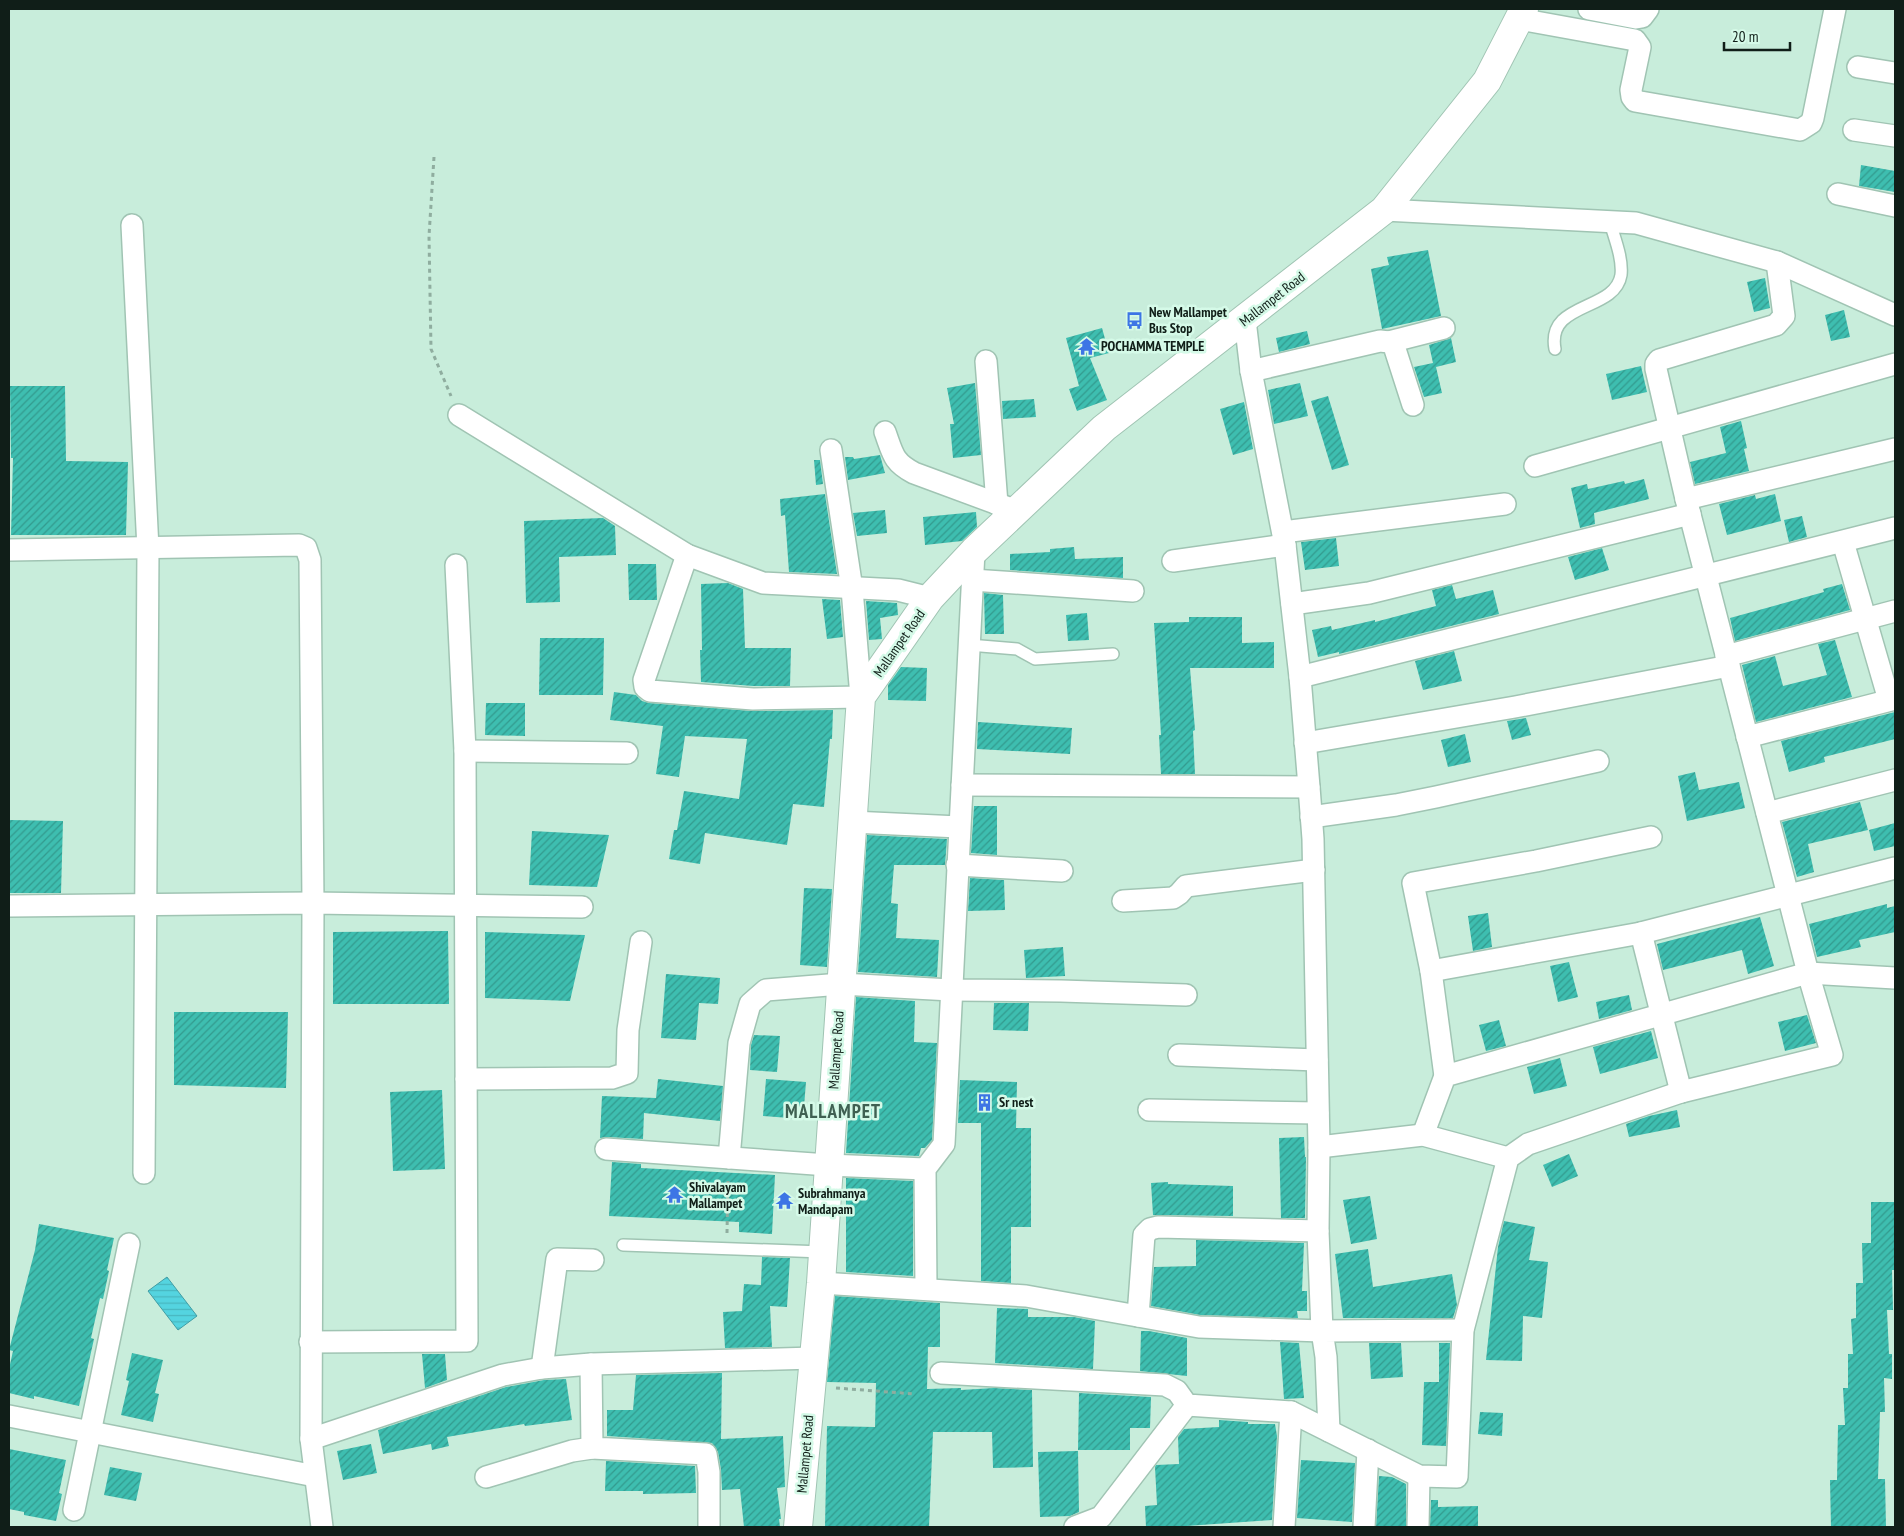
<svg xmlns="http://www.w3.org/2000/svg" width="1904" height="1536" font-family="'PT Sans Narrow',sans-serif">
  <defs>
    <pattern id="water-rules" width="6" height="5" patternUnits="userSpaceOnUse" patternTransform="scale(1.25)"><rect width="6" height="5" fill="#54d4e0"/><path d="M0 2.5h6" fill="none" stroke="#48b6bf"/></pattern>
    <pattern id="building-hatch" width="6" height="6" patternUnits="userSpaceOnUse" patternTransform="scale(1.25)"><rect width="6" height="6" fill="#3ebeb0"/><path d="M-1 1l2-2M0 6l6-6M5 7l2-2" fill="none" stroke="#339a8e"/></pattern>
  </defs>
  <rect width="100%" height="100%" fill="#c8eddb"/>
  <polygon fill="url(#water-rules)" stroke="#409da4" points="167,1277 197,1316 178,1330 148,1291"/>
  <g fill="url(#building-hatch)">
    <polygon points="1861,165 1895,171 1895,192 1859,186"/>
    <polygon points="1428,250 1441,316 1382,329 1371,269 1389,265 1387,257"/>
    <polygon points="1765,278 1770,308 1754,312 1747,282"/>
    <polygon points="1844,310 1850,337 1831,341 1825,315"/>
    <polygon points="1102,328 1109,353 1090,358 1107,400 1077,411 1069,389 1079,386 1066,338"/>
    <polygon points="1307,331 1310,344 1279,352 1276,338"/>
    <polygon points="1451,338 1456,362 1436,367 1442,393 1424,397 1414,367 1433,363 1429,345"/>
    <polygon points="1641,366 1647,392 1612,400 1606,374"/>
    <polygon points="975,383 981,455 953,458 950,424 954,424 947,388"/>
    <polygon points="1300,383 1308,416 1274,424 1268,390"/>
    <polygon points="10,386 65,386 66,461 128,462 126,535 11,535 13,458 11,458"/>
    <polygon points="1328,396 1349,465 1332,470 1311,401"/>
    <polygon points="1034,399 1036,417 1003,419 1002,401"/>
    <polygon points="1244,402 1253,449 1233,455 1220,409"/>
    <polygon points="1741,421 1747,448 1744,449 1749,471 1695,484 1690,462 1726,453 1720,427"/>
    <polygon points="880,455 885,473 848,480 845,457 853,457 854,459"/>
    <polygon points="814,460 820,460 823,484 816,485"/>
    <polygon points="1644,479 1649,499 1594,513 1595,524 1580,528 1571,488 1587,484 1588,489 1624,481 1625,484"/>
    <polygon points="825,494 837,574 789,572 785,515 781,516 780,499"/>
    <polygon points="1775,494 1781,521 1727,535 1719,504 1755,495 1756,499"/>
    <polygon points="885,510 887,533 857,536 853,513"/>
    <polygon points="976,512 977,527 962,541 925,545 923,517"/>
    <polygon points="1802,516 1807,537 1789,542 1784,520"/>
    <polygon points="603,518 615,526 616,555 559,557 560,602 526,603 524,521"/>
    <polygon points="1336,538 1339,566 1305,570 1301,542"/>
    <polygon points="1074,547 1075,559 1123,557 1123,578 1010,570 1010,554 1050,552 1050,549"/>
    <polygon points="1602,548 1609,570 1575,580 1568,557"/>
    <polygon points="628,564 656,564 657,600 629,600"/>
    <polygon points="728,583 743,589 745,648 791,648 790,686 753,686 701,682 700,650 702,650 701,584"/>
    <polygon points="1842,584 1850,610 1735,641 1730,618 1824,592 1823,589"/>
    <polygon points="1452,585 1456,599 1493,590 1499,614 1339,654 1339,652 1318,657 1312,630 1331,626 1332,630 1375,620 1375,622 1436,606 1432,590"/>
    <polygon points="984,593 1003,595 1004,634 985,634"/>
    <polygon points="822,599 840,600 843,637 827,639"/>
    <polygon points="866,601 897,603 898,615 880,618 882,639 869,640"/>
    <polygon points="1087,613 1089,640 1068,641 1066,615"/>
    <polygon points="1189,617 1242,617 1242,643 1274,642 1274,668 1190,668 1195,730 1193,731 1195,774 1161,774 1159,735 1161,735 1154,623 1189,622"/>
    <polygon points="540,638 604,638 603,695 539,695"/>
    <polygon points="1835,640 1852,697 1756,722 1742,665 1775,656 1783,686 1827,675 1818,644"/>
    <polygon points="1454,651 1462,681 1423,690 1415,661"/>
    <polygon points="901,667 927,668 926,701 888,700 888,685"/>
    <polygon points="614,692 636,695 642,701 649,703 752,711 833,710 832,739 830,739 824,807 793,804 787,845 705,833 700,864 669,859 674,830 677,830 684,791 739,799 747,739 685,736 679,777 656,774 663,726 610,720"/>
    <polygon points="486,703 525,703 525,736 485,735"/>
    <polygon points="1895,712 1895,739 1824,757 1825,762 1789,772 1781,741"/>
    <polygon points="1526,718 1531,735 1512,740 1507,721"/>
    <polygon points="978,722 1072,728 1070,754 977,749"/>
    <polygon points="1465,734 1471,762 1448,767 1441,740"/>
    <polygon points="1695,772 1699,790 1739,782 1745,808 1687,821 1678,776"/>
    <polygon points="1860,802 1868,830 1808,844 1814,872 1797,877 1782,822"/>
    <polygon points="974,806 997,806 997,855 971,853"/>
    <polygon points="10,820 63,821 61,893 9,893"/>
    <polygon points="1895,823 1895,846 1874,851 1869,830"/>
    <polygon points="532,831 609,835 597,887 529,885"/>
    <polygon points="867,835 947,839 945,865 894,865 891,903 898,904 896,938 939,940 937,977 858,972"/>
    <polygon points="970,878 1004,880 1005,910 968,911"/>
    <polygon points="804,888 832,889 827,967 800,965"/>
    <polygon points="1887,904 1887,908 1895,906 1895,932 1859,940 1861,947 1817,957 1809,924"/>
    <polygon points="1488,913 1492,947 1473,951 1468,916"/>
    <polygon points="1760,917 1774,966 1748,974 1742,950 1663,970 1657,944"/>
    <polygon points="448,931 449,1004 333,1004 333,932"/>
    <polygon points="485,932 585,935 570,1001 485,998"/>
    <polygon points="1063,947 1065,976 1026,978 1024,950"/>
    <polygon points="1569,962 1578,997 1558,1002 1550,966"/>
    <polygon points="666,974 720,978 718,1004 699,1003 696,1040 661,1038"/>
    <polygon points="1629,995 1632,1010 1599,1019 1596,1002"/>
    <polygon points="856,997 915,1001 914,1042 937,1043 932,1140 925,1148 921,1148 919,1156 846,1153"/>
    <polygon points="994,1003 1029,1003 1028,1031 993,1030"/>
    <polygon points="174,1012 288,1012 286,1088 174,1085"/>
    <polygon points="1807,1015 1816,1043 1785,1051 1778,1022"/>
    <polygon points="1499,1020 1506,1046 1486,1051 1479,1025"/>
    <polygon points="1651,1031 1658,1058 1600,1074 1593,1047"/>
    <polygon points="754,1035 780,1036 777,1072 750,1070 751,1045"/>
    <polygon points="1560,1058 1567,1086 1534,1094 1527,1067"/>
    <polygon points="658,1079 723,1086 720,1121 644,1113 643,1139 607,1137 600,1138 602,1096 656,1098"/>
    <polygon points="766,1079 806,1082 803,1119 763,1116"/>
    <polygon points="960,1080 1017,1082 1016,1128 1031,1128 1031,1227 1011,1227 1011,1283 981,1281 981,1123 958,1123"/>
    <polygon points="442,1090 445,1169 393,1171 390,1092"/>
    <polygon points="1677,1110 1680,1127 1629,1137 1626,1124 1649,1116"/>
    <polygon points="1304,1137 1305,1157 1306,1157 1305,1218 1281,1218 1279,1138"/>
    <polygon points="1569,1154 1578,1176 1552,1187 1543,1165"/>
    <polygon points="612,1162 641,1164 641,1168 775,1175 772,1234 739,1232 739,1222 609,1216"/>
    <polygon points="846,1178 913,1181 913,1276 846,1272"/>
    <polygon points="1168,1182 1168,1184 1233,1186 1233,1216 1153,1215 1151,1183"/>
    <polygon points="1370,1196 1377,1239 1351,1244 1343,1200"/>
    <polygon points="1871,1202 1895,1202 1895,1270 1892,1270 1893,1310 1887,1310 1889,1354 1892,1354 1892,1379 1884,1378 1885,1412 1880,1412 1878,1479 1885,1479 1886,1527 1831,1527 1830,1480 1837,1480 1838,1425 1845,1425 1843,1388 1848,1388 1848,1354 1853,1354 1851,1319 1856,1318 1856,1283 1863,1283 1862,1243 1871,1243"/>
    <polygon points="1504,1221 1535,1227 1529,1260 1548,1262 1542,1318 1523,1316 1522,1361 1486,1360 1498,1247"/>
    <polygon points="39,1224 114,1238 107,1270 109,1271 103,1299 100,1298 91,1338 94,1339 79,1406 34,1396 34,1399 9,1393 9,1369 13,1351 9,1350 35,1250"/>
    <polygon points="1196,1240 1304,1243 1302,1291 1307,1291 1307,1311 1297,1311 1298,1318 1200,1315 1151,1306 1154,1267 1196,1266"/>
    <polygon points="1368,1249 1373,1287 1452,1274 1457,1305 1453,1318 1343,1318 1335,1254"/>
    <polygon points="762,1257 790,1258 787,1307 770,1306 772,1347 725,1348 723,1312 742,1311 744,1284 761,1285"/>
    <polygon points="835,1296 940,1303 940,1347 928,1347 927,1389 961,1388 961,1390 994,1388 1032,1390 1033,1467 993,1468 992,1432 933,1432 929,1527 825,1527 827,1426 875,1427 876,1383 827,1382"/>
    <polygon points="997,1308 1028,1309 1028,1317 1074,1317 1095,1321 1093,1369 995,1363"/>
    <polygon points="1141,1331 1149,1331 1187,1338 1187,1376 1140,1371"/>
    <polygon points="1280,1342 1299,1343 1304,1398 1284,1399"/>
    <polygon points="1369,1343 1401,1343 1403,1377 1371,1379"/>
    <polygon points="1439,1343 1450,1343 1446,1446 1422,1445 1424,1382 1439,1382"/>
    <polygon points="132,1353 163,1360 155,1393 159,1394 153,1422 121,1415 129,1381 126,1380"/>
    <polygon points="422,1354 445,1354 447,1380 425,1388"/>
    <polygon points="722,1373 721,1439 783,1436 785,1487 777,1488 781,1519 779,1519 780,1527 744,1527 740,1489 722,1490 721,1470 718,1452 712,1443 607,1436 607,1410 633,1410 636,1375"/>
    <polygon points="566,1379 572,1420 525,1426 524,1424 447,1437 449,1446 432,1450 431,1444 383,1454 378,1430 506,1387 544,1380"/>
    <polygon points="1079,1393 1151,1397 1150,1428 1130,1428 1130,1450 1078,1450"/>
    <polygon points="1480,1412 1503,1413 1502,1436 1478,1434"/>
    <polygon points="1219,1420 1248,1422 1248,1424 1275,1424 1277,1436 1272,1520 1172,1527 1146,1527 1145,1506 1157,1505 1155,1467 1156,1465 1179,1464 1178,1437 1184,1429 1219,1427"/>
    <polygon points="371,1444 377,1473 343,1480 337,1451"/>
    <polygon points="9,1449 66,1460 59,1493 62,1494 56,1521 24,1515 24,1512 9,1509"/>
    <polygon points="1078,1451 1079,1512 1070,1516 1040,1517 1038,1452"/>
    <polygon points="1301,1460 1355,1463 1352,1522 1297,1518"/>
    <polygon points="606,1461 695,1466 696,1493 643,1494 643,1491 605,1491"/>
    <polygon points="110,1467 142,1473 136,1501 104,1495"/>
    <polygon points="1379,1476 1392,1477 1406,1484 1406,1527 1376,1527"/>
    <polygon points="1431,1500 1438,1500 1438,1507 1478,1506 1478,1527 1430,1527"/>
  </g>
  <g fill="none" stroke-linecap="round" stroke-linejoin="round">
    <defs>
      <g id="lane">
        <path d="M1555,349C1546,301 1615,312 1621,275C1623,258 1614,237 1610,222"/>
        <polyline points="969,645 1017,649 1035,659 1113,654"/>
        <polyline points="623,1245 823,1252"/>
      </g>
      <g id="street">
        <polyline points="1589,9 1636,18 1642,17 1648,9"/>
        <polyline points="1519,19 1635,40 1640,47 1631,90 1632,97 1635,101 1800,130 1811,123 1813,118 1835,9"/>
        <polyline points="1858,67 1895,73"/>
        <polyline points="1854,130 1895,136"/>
        <polyline points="1838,194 1895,206"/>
        <polyline points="1384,210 1636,223 1777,262 1895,315"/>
        <polyline points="132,225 148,549 144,1173"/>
        <polyline points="1389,342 1444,328"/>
        <polyline points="986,361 997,504"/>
        <polyline points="1251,371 1380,341 1389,342 1394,346 1413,405"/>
        <polyline points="459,415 687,555 763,583 898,590 930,598"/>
        <path d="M885,432C893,454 893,462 914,473L1017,511"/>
        <polyline points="1535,466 1895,364"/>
        <polyline points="1686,499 1895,449"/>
        <polyline points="1283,532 1505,504"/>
        <polyline points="1843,542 1889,700"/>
        <polyline points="9,550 299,545 306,548 310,560 313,903 311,1439 322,1527"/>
        <polyline points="687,555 644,680 645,687 650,691 753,699 861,697 852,589 831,450"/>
        <polyline points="1173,561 1285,545"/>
        <polyline points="972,580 1133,591"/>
        <polyline points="1292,604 1369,593 1690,514"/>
        <polyline points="1726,656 1895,611"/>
        <polyline points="1300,677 1895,528"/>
        <polyline points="1747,737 1895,699"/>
        <polyline points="1305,743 1515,707 1729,666"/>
        <polyline points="465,751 627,753"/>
        <polyline points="962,785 1309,787"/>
        <polyline points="1767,813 1895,780"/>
        <polyline points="1311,817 1396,805 1436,797 1598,761"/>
        <polyline points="852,822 959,827"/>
        <polyline points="957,865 1062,871"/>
        <polyline points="1123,901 1173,898 1179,894 1186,886 1314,870"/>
        <polyline points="9,906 313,903 582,907"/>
        <polyline points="1641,933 1681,1092"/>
        <polyline points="1431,971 1641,933 1895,868"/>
        <polyline points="1179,1055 1317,1060"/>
        <polyline points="1445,1076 1431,971 1413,883 1536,861 1651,837"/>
        <polyline points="466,1079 612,1078 627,1073 628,1030 641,942"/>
        <polyline points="1149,1110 1318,1113"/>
        <polyline points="1423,1135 1445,1076 1808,973 1895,978"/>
        <polyline points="1319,1147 1423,1135 1508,1158"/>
        <polyline points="606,1149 828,1165 925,1169"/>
        <polyline points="729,1158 739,1043 750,1004 766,990 841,984 951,990 1061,991 1186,995"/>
        <polyline points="821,1283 1026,1296 1199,1327 1322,1331 1318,1231 1319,1147 1313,839 1309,787 1300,677 1285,545 1251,371 1245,320"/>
        <polyline points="926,1289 925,1169 944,1144 974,551"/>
        <polyline points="1138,1316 1144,1235 1150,1229 1158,1227 1318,1231"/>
        <polyline points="310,1342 467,1341 465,751 456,565"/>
        <polyline points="591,1364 592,1448 706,1454 709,1472 709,1527"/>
        <polyline points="542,1368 557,1259 593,1260"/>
        <polyline points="941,1373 1165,1385 1177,1391 1187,1405 1291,1412 1419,1476 1457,1477 1463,1330 1508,1158 1528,1144 1681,1092 1832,1055 1808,973 1686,499 1656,369 1656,364 1659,360 1776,325 1784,316 1777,262"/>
        <polyline points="9,1416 315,1476"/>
        <polyline points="1329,1431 1326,1357 1322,1331 1463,1330"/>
        <polyline points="311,1439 503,1375 542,1368 591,1364 814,1358"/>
        <polyline points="486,1477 572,1451 592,1448"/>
        <polyline points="74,1510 129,1244"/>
        <polyline points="1075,1527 1101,1517 1187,1405"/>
        <polyline points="1284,1527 1291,1412"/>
        <polyline points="1364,1527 1368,1450"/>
        <polyline points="1418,1527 1419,1476"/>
      </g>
      <polyline id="secondary" points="798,1527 821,1283 861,697 930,598 974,551 1104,428 1384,210 1487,81 1524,9"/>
    </defs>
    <use href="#lane" stroke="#a0c4b3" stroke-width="14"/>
    <use href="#street" stroke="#a0c4b3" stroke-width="24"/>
    <use href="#secondary" stroke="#a0c4b3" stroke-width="30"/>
    <g stroke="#8fad9f" stroke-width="3" stroke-dasharray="4 4" stroke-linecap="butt">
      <polyline points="434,157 429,236 431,349 451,396"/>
      <polyline points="727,1233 728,1179"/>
      <polyline points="836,1388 915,1394"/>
    </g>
    <use href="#lane" stroke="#fff" stroke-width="11"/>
    <use href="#street" stroke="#fff" stroke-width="21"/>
    <use href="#secondary" stroke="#fff" stroke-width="28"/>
  </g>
  <defs>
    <symbol id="bus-bare" viewBox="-9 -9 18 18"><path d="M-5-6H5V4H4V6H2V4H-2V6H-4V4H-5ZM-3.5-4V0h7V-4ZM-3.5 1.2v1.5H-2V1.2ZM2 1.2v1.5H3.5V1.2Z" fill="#3d75e5" stroke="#d5fae8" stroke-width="2.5" paint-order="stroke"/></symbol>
    <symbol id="temple-bare" viewBox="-9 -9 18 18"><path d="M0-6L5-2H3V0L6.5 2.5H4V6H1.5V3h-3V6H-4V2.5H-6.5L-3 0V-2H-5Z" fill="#3d75e5" stroke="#d5fae8" stroke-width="2.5" paint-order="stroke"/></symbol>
    <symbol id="building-bare" viewBox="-9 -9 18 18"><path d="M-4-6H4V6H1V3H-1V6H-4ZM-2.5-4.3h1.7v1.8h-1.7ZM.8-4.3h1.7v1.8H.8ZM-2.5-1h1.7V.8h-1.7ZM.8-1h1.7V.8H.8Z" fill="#3d75e5" stroke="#d5fae8" stroke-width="2.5" paint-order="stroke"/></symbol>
  </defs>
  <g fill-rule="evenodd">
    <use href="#bus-bare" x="1122" y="308" width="25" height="25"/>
    <use href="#temple-bare" x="1074" y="334" width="25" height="25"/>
    <use href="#building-bare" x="972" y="1090" width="25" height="25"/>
    <use href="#temple-bare" x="662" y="1182" width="25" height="25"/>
    <use href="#temple-bare" x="772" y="1188" width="25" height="25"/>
  </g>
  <g text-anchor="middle" stroke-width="5" stroke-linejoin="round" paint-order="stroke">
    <g font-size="14" fill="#101e18" stroke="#d5fae8">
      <text transform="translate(1272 299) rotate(-38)" y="5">Mallampet Road</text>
      <text transform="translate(899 643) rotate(-55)" y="5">Mallampet Road</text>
      <text transform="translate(836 1050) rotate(-86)" y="5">Mallampet Road</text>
      <text transform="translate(805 1454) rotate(-85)" y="5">Mallampet Road</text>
    </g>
    <g font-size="14" font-weight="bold" fill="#101e18" stroke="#d5fae8" text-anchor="start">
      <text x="1149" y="317">New Mallampet<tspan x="1149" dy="16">Bus Stop</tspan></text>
      <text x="1101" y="351">POCHAMMA TEMPLE</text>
      <text x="999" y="1107">Sr nest</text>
      <text x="689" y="1192">Shivalayam<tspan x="689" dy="16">Mallampet</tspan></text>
      <text x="798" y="1198">Subrahmanya<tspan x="798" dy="16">Mandapam</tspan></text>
    </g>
    <g font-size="19" font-weight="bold" letter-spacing="1" fill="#3f6052" stroke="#d5fae8">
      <text x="833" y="1118">MALLAMPET</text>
    </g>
  </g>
  <rect width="1904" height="1536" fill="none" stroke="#101e18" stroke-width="20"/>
  <path d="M1724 42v8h66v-8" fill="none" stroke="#101e18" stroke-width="2.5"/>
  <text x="1732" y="42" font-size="15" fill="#101e18" stroke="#d5fae8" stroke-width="4" paint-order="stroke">20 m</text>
</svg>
